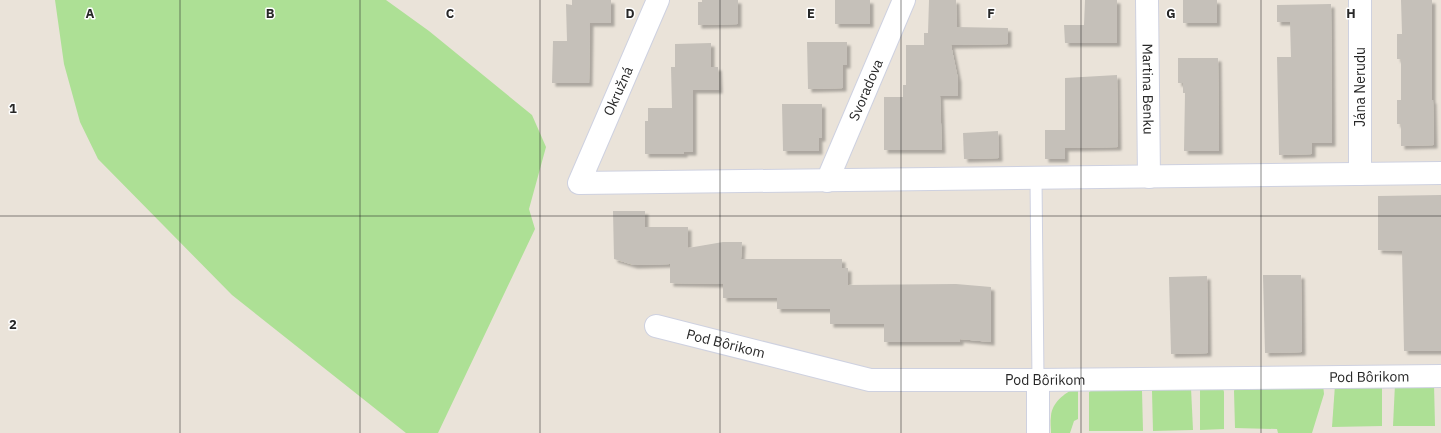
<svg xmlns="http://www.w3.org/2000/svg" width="1441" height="433" font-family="'IBM Plex Sans',sans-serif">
  <defs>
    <filter id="shadow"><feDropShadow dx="3.5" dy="3.5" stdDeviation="1" flood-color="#0004"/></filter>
  </defs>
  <rect width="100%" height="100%" fill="#eae3d9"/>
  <g fill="#ade095">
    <polygon points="55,0 386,0 429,31 532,115 546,147 529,209 535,229 438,433 406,433 232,295 98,159 80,122 64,64"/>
    <polygon points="1323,384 1324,394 1312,433 1278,433 1277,429 1235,428 1234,391 1236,385"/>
    <polygon points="1395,384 1434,384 1435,426 1393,426"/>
    <polygon points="1222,385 1224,392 1224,429 1200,430 1200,389"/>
    <polygon points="1335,385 1382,385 1382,426 1332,427"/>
    <polygon points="1158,386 1191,388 1193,430 1153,431 1152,391"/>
    <polygon points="1139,387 1142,391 1143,431 1089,431 1089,392 1096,388"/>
    <path d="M1076,388L1078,391V419L1074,421L1070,433H1051C1051,428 1050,422 1051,416C1052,403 1064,393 1076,388Z"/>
  </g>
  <g fill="#c5c0b9" filter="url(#shadow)">
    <polygon points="572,0 611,0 611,23 590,23 589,83 552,83 553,41 567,41 566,4 572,5"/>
    <polygon points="702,0 738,0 738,24 698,25 698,2 702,2"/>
    <rect x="835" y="0" width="35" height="24"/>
    <polygon points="929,0 956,0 957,27 1008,28 1008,44 951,45 958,79 958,96 940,96 942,150 884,150 884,97 903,97 903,85 906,85 906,45 924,45 924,33 928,33"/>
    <polygon points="1085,0 1117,0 1117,43 1065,43 1064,25 1084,25"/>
    <rect x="1183" y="0" width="34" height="23"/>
    <polygon points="1401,0 1432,0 1432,100 1433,100 1434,145 1401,146 1401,124 1397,124 1397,100 1401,100 1401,59 1397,59 1397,34 1402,34"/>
    <polygon points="1331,4 1332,143 1312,143 1312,154 1279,155 1277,57 1291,57 1290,22 1277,22 1277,5"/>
    <polygon points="807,42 847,42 847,65 843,65 843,88 808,89"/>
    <polygon points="711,43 711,67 718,67 719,90 693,90 693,152 684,152 684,154 645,154 645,121 648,121 648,108 672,108 671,67 675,67 675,44"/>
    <polygon points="1178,58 1218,58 1219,151 1184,151 1185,93 1183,93 1183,83 1178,83"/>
    <polygon points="1117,75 1118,147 1065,148 1065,159 1045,159 1045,130 1065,130 1065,78"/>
    <polygon points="782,104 822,104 822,138 819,138 819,151 783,151"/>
    <polygon points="998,131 999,158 964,159 963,133"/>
    <polygon points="1441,195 1441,351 1404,351 1402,251 1378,250 1378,196"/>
    <polygon points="613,211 645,211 645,227 688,227 688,248 723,242 742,242 741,259 842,259 842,268 848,268 848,285 956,284 991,287 991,342 960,339 960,342 884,342 884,324 830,324 830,309 777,309 777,298 723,298 723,284 670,283 670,264 634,265 614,259"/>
    <polygon points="1263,275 1301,275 1302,352 1265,353"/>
    <polygon points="1207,276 1208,353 1171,354 1169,277"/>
  </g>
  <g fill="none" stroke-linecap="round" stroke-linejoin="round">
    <defs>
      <polyline id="service" points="1036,179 1038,380"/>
      <g id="minor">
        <polyline points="658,0 579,183 1441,173"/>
        <path id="s1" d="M1147,0L1149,177"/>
        <polyline points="1360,174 1360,0"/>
        <path id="s2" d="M827,181L904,0"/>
        <path id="s3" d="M656,326L870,380H1038L1441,376"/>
        <polyline points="1038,433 1038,380"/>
      </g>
    </defs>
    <use href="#service" stroke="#ced1e0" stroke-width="13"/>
    <use href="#minor" stroke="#ced1e0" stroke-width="24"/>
    <use href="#service" stroke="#fff" stroke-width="11"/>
    <use href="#minor" stroke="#fff" stroke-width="22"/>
  </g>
  <path fill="none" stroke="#272727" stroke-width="1" stroke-opacity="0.55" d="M180,0V433M360,0V433M540,0V433M720,0V433M901,0V433M1081,0V433M1261,0V433M0,216H1441"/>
  <g text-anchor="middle" stroke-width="3" stroke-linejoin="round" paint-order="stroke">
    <g font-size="14" fill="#272727" stroke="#fff">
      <text transform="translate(1360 87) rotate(-90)" y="5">Jána Nerudu</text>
      <text dy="5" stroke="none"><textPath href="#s1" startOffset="89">Martina Benku</textPath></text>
      <text dy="5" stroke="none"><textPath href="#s2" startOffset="99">Svoradova</textPath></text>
      <text transform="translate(618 91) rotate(-66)" y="5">Okružná</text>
      <text dy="5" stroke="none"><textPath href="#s3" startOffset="72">Pod Bôrikom</textPath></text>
      <text dy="5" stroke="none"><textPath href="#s3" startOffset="720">Pod Bôrikom</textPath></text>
      <text dy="5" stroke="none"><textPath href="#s3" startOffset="396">Pod Bôrikom</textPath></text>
    </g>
  </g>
  <g font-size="13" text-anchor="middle" font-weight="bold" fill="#272727" stroke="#fff" stroke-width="3" stroke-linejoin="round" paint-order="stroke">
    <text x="90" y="18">A</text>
    <text x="270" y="18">B</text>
    <text x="450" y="18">C</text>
    <text x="630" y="18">D</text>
    <text x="811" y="18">E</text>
    <text x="991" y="18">F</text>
    <text x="1171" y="18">G</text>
    <text x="1351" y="18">H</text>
    <text x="13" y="113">1</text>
    <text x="13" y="329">2</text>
  </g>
</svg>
